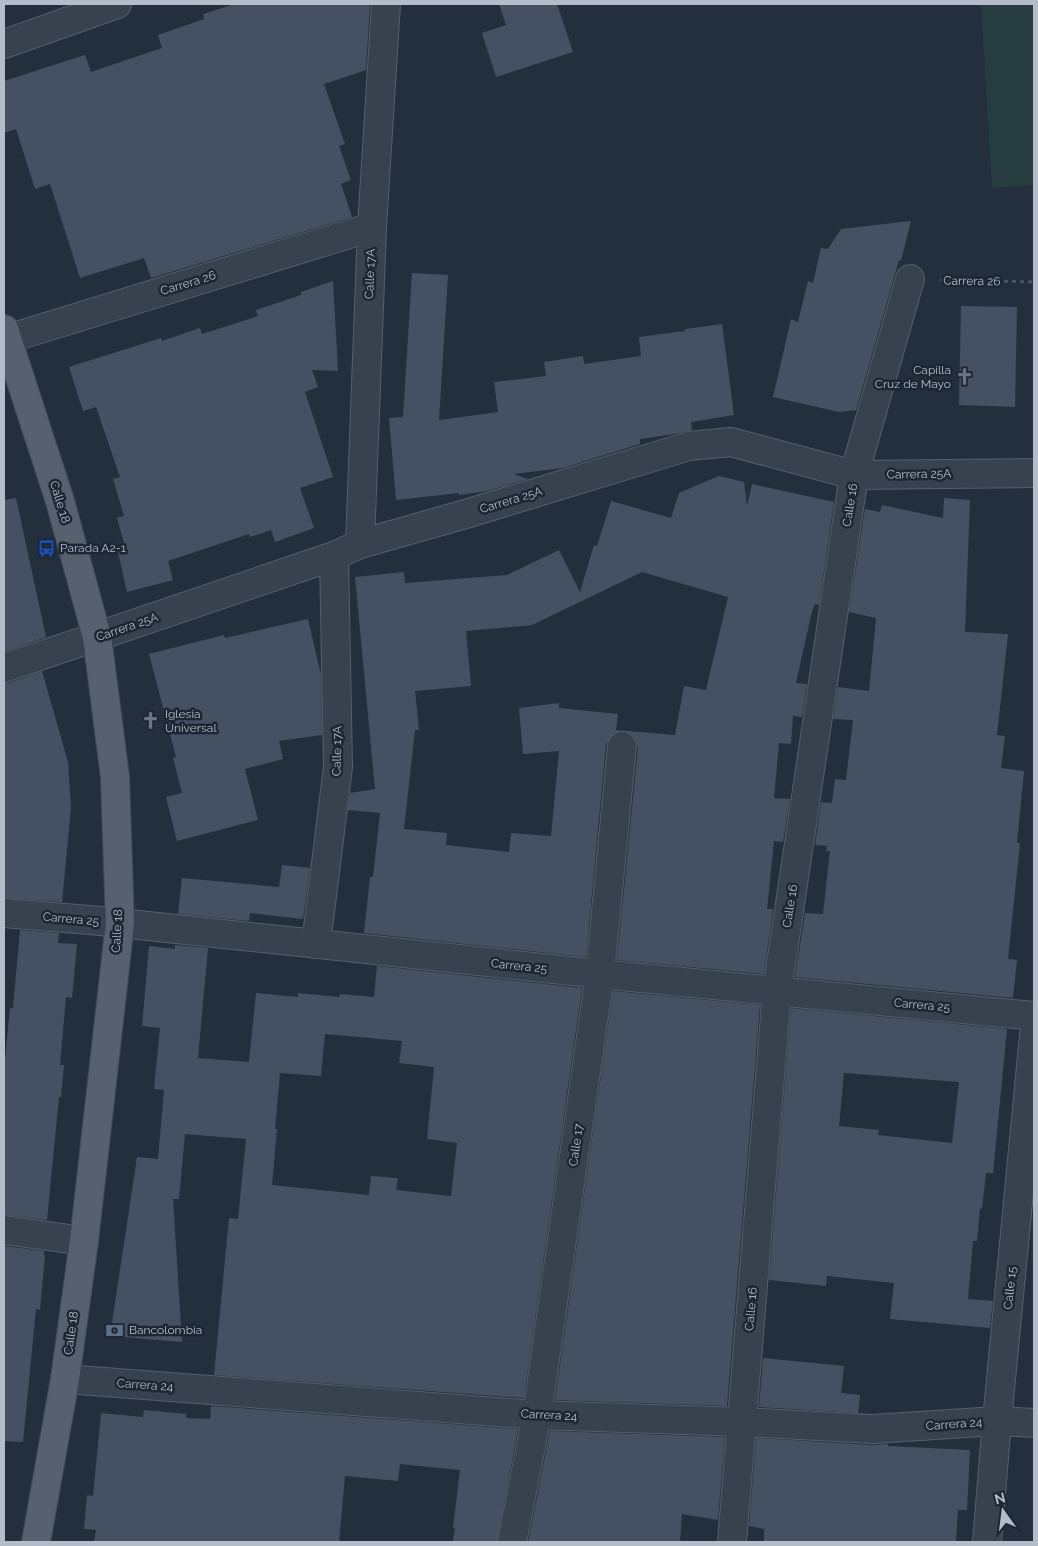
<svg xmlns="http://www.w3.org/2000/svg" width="1038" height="1546" font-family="Raleway,sans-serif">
  <rect width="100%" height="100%" fill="#242f3e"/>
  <polygon fill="#263c3f" points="981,4 1034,4 1034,185 992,188"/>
  <g fill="#455162" fill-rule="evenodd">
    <polygon points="235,4 370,4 366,70 324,84 345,144 339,146 351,180 341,184 352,217 151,278 144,258 80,278 50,184 35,189 16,129 4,133 4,81 85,55 91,72 162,48 158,35 204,19 203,14"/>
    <polygon points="499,4 557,4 573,52 496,77 482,33 506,25"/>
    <polygon points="911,221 901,261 899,260 856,410 839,412 773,397 791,319 798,322 808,281 813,283 821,248 828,249 841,229"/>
    <polygon points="412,273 448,275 439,420 498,412 494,382 546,376 544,362 583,356 584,364 641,356 639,337 685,331 685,329 722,324 734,415 691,422 692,430 674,434 640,439 640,444 563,468 513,474 528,479 487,491 459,495 459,493 396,500 389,418 403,417"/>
    <polygon points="333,281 338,371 312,370 318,387 305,392 333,477 300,488 314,528 275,542 271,530 250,537 249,534 168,561 173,580 127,592 118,552 126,550 117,518 124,516 113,479 120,477 96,407 83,411 69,367 161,338 162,341 200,328 202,334 258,316 256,310 301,295 301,292"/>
    <polygon points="961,306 1017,307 1015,407 959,405"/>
    <path d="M719,476L744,482L747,506L752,484L834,502L819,605L815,604L812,611L796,683L807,684L802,717L793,716L791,744L779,743L774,798L790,799L783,842L774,841L767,909H773L764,974L617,960L638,748L636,740L631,734L623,730L616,732L610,737L606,744L586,957L364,933L370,877H373L380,813L348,810L350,793L375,789L355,577L404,572L405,583L507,575L559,550L580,592L594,545L597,546L611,501L671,518L679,493ZM642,572L728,597L706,690L684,686L675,735L616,730L618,714L559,708V703L519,708L523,754L559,751L551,836L511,833L509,852L446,845L447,833L404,829L415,730H419L415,691L471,686L466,631L532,625Z"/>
    <polygon points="16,498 46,637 4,652 4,500"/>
    <polygon points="944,498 970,500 965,632 1008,634 997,735 1005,736 1001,768 1024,771 1017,843 1020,843 1008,959 1017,960 1013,998 795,977 805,913 823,914 830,851 826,851 827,846 815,845 821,802 832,803 835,779 846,780 853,720 833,719 838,687 869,691 876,618 849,612 865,509 880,512 882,505 943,518"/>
    <polygon points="308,619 321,675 322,735 279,741 283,759 245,769 258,820 177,841 166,797 182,793 173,758 176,757 149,654 224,635 225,638"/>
    <polygon points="42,671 68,762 71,808 62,902 4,898 4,683 9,683"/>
    <polygon points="282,865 310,868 303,919 250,913 249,921 178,914 182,878 279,887"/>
    <polygon points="20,930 59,933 58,943 77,944 72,998 66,997 60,1065 64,1065 61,1097 59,1097 47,1220 4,1215 4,1060 5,1060 10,1008 13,1008"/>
    <path d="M175,945L208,948L198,1058L249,1062L256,993L298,997V993L339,997L340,994L374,997L377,966L582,988L524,1398L214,1375L229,1218L238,1219L246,1139L185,1134L179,1199H173L182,1342L110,1336L137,1157L158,1159L164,1090L154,1089L160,1028L142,1026L149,946L175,949ZM325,1034L402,1041L399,1063L434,1067L427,1139L457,1143L451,1196L396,1190L398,1178L371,1176L369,1195L272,1185L277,1129H275L280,1073L321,1076Z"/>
    <polygon points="613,991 760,1005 727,1406 555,1400"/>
    <path d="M791,1008L1007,1029L993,1173H986L982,1209L980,1208L977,1241H973L968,1299L993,1301L990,1328L890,1319L894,1283L827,1276L826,1286L769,1280ZM844,1073L959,1082L952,1143L878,1135L879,1130L839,1126Z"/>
    <polygon points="4,1246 44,1251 44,1255 45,1255 40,1310 36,1309 23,1442 4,1441"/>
    <polygon points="763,1358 844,1366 841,1393 860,1395 858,1413 759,1407"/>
    <polygon points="211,1406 518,1429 497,1542 453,1542 455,1528 453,1528 460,1470 400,1464 398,1481 345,1476 339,1542 94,1542 96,1530 84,1529 87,1495 93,1496 101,1413 143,1417 144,1410 186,1414 186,1418 210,1419"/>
    <polygon points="550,1431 725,1437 718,1520 682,1514 680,1542 528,1542"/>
    <polygon points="756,1438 872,1445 888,1444 888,1446 970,1450 967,1510 958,1510 956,1542 764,1542 764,1529 749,1526"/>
  </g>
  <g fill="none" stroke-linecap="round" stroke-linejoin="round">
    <defs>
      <g id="minor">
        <polyline points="4,44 117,4"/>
        <polyline points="4,340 372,227"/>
        <polyline points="360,544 372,227 386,4"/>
        <polyline points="4,668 334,556 360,544 469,513 689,446 731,442 854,475 1034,473"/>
        <polyline points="4,913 101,921 600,974 1034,1016"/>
        <polyline points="316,944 338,767 334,556"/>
        <polyline points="4,1230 84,1241"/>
        <polyline points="65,1379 537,1415 742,1422 873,1429 997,1421 1034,1423"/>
        <polyline points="512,1542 537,1415 600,974 622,746"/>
        <polyline points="732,1542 777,991 854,475 910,279"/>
        <polyline points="987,1542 997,1421 1034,1035"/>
      </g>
      <polyline id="major" points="4,329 60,501 97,637 115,777 120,923 84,1241 65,1379 36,1542"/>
    </defs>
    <use href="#minor" stroke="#565f6c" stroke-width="30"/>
    <use href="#major" stroke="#414a57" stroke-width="30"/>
    <polyline stroke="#44595c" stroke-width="3" stroke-dasharray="4 4" stroke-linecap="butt" points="940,280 1034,282"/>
    <use href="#minor" stroke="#38414e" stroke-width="28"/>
    <use href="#major" stroke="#56606e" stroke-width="28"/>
  </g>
  <defs>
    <symbol id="church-bare" viewBox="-9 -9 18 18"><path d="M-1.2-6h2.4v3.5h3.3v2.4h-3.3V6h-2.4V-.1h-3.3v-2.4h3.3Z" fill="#6b7280" stroke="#1d2633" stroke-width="2.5" paint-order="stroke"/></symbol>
    <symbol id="bus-bare" viewBox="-9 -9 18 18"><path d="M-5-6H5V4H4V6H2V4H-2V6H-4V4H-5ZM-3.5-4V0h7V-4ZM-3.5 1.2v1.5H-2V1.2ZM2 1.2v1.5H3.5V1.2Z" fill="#1a4fb4" stroke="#1d2633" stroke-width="2.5" paint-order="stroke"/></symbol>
    <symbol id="bank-bare" viewBox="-9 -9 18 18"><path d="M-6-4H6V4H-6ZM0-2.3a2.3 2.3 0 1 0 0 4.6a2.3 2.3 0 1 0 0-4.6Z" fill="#5c6f8a" stroke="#1d2633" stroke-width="2.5" paint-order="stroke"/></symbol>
  </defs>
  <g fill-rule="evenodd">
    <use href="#church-bare" x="952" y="364" width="25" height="25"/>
    <use href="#bus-bare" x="34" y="536" width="25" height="25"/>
    <use href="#church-bare" x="138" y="708" width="25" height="25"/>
    <use href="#bank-bare" x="102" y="1318" width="25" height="25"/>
  </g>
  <g text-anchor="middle" stroke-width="5" stroke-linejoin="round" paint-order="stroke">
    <g font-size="12" fill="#b4bcc9" stroke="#1d2633">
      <text transform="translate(370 274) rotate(-88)" y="4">Calle 17A</text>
      <text transform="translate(972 281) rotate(1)" y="4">Carrera 26</text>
      <text transform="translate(188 283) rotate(-17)" y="4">Carrera 26</text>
      <text transform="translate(919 474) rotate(-1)" y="4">Carrera 25A</text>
      <text transform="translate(511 500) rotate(-17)" y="4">Carrera 25A</text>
      <text transform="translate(60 502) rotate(73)" y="4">Calle 18</text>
      <text transform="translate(850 505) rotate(-81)" y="4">Calle 16</text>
      <text transform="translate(127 627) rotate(-19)" y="4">Carrera 25A</text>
      <text transform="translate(337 751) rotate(-89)" y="4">Calle 17A</text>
      <text transform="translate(790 906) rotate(-81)" y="4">Calle 16</text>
      <text transform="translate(71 919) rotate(5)" y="4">Carrera 25</text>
      <text transform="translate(117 931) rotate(-87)" y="4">Calle 18</text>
      <text transform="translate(519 966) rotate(6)" y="4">Carrera 25</text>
      <text transform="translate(922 1005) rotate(5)" y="4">Carrera 25</text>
      <text transform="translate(576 1145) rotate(-82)" y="4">Calle 17</text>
      <text transform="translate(1010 1288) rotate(-84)" y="4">Calle 15</text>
      <text transform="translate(751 1309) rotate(-85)" y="4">Calle 16</text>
      <text transform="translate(71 1333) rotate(-82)" y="4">Calle 18</text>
      <text transform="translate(145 1385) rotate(4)" y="4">Carrera 24</text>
      <text transform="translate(549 1415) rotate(3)" y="4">Carrera 24</text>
      <text transform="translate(954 1424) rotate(-4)" y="4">Carrera 24</text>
    </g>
    <g font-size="12" fill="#b4bcc9" stroke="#1d2633" text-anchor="start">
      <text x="951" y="374" text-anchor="end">Capilla<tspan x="951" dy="14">Cruz de Mayo</tspan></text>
      <text x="60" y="552">Parada A2-1</text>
      <text x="165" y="718">Iglesia<tspan x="165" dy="14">Universal</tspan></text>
      <text x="129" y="1334">Bancolombia</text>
    </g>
  </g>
  <rect width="1038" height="1546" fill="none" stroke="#b4bcc9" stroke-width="10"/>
  <g transform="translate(1003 1511) rotate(346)" stroke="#1d2633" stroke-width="4" paint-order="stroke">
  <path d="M0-4L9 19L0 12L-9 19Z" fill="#b4bcc9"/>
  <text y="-8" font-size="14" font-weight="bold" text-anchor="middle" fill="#b4bcc9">N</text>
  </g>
</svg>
